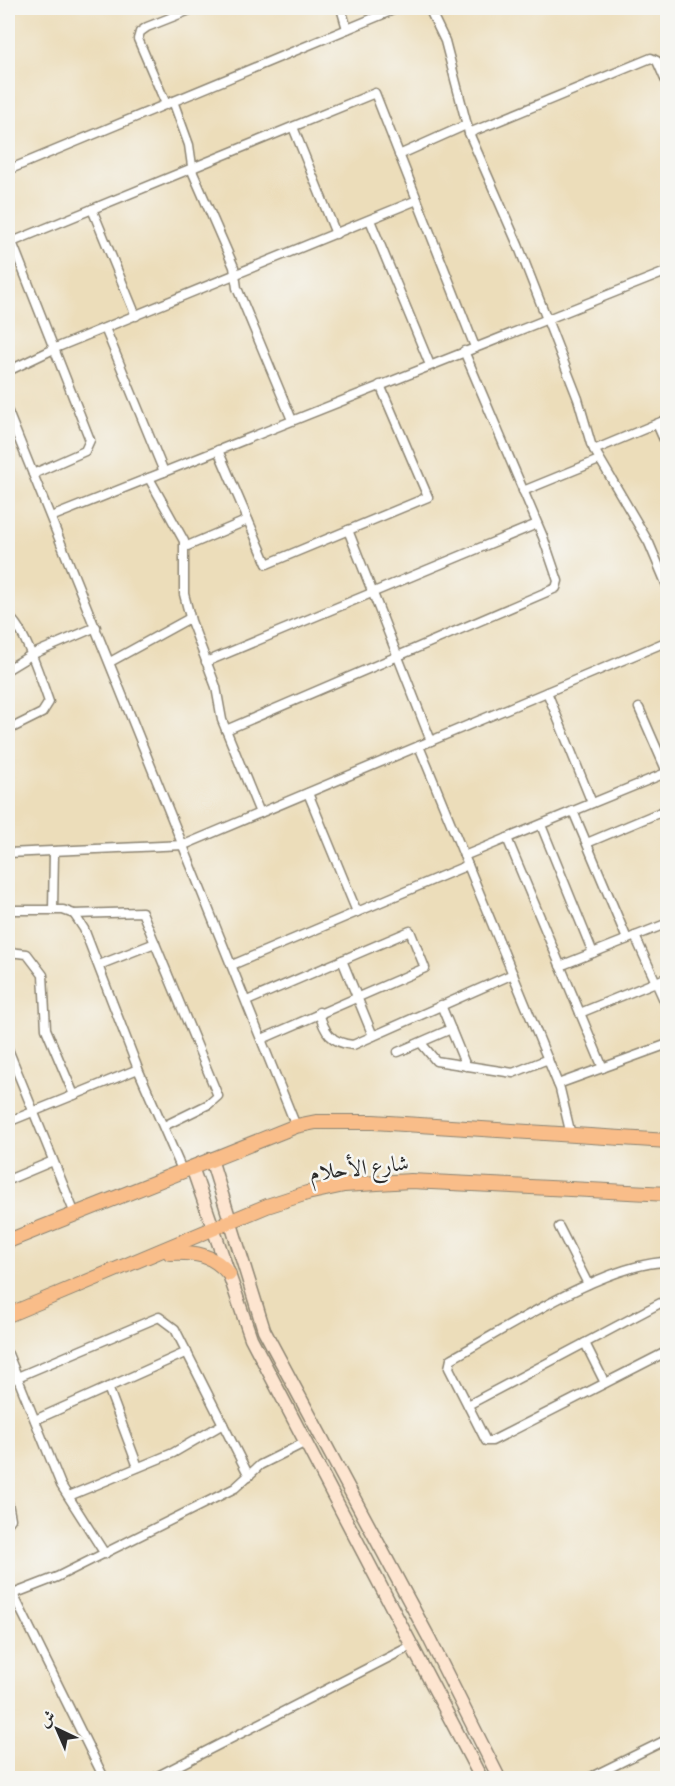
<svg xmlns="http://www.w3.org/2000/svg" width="675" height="1786" font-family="Alegreya,Amiri,serif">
  <rect width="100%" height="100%" fill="#f6f6f2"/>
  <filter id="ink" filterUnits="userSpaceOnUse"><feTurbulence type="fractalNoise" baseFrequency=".0167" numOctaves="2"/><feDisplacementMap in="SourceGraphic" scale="12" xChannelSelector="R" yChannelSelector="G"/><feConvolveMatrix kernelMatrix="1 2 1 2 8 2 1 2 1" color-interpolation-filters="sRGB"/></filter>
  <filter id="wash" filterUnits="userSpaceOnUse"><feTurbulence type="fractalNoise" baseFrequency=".008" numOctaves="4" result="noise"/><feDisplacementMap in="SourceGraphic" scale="24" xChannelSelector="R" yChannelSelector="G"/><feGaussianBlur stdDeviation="1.35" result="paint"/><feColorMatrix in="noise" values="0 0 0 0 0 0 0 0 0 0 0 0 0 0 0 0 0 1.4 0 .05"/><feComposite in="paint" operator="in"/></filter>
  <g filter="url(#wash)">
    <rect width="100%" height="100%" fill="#ecddba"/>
  </g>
  <g filter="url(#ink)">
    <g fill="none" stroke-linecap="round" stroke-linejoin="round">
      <defs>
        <g id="minor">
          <polyline points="341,8 347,29"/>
          <polyline points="429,8 445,41 469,133 518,245 578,399 591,444 649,543 668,588"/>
          <polyline points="173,101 189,145 193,173 234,267 237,288 292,420"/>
          <polyline points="166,104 138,39 140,32 147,27 195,8"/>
          <polyline points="293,127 336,234"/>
          <polyline points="469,133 651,58 657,61 668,86"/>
          <polyline points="399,155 466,125"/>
          <polyline points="8,170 398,8"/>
          <polyline points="92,209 136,316"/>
          <polyline points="370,220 430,365"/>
          <polyline points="12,242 90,440 85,451 33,474"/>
          <polyline points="8,247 12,242 375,93 475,347"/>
          <polyline points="105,328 164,472"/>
          <polyline points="8,371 58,347 417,200"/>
          <polyline points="8,412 296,1126"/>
          <polyline points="657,424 668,449"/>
          <polyline points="218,450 267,564 428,497 380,385"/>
          <polyline points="594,450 668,419"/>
          <polyline points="149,478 184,541 184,594 191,621 216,687 222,720 260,813"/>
          <polyline points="523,491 599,460"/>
          <polyline points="51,517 668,271"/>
          <polyline points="348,530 431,741"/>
          <polyline points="185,547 248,520"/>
          <path d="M8,617C22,621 43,685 49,702L42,713L8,730"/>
          <polyline points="110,662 190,618"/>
          <polyline points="206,662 537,524"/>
          <polyline points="8,669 31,655 96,627"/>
          <polyline points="547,692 592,803"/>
          <polyline points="639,708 667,772"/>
          <polyline points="226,730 556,588 558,581 543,537 464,351"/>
          <polyline points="419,746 560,1089 571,1135"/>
          <polyline points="308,793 357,912"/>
          <polyline points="573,811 627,939"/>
          <polyline points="541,825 593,953"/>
          <polyline points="507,838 603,1068"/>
          <polyline points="587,843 668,809"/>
          <polyline points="8,853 184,845 668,641"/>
          <polyline points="464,856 668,772"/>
          <polyline points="8,910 63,910 74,914 84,929 138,1069 182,1170"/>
          <polyline points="53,910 54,852"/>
          <polyline points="74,914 142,912 218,1096 209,1104 164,1126"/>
          <polyline points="635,936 668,1009"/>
          <polyline points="8,952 27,954 43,975 46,1029 74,1095"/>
          <polyline points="342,960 373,1036"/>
          <polyline points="99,965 155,943"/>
          <polyline points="232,965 468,865"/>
          <polyline points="560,966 668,923"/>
          <polyline points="247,1001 410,931 425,968 262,1039"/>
          <polyline points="441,1005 466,1066"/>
          <path d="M319,1012C324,1032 331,1043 353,1045L513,974"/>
          <polyline points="580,1013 668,977"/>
          <polyline points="421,1043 436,1061 513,1073 548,1059"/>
          <polyline points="8,1049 75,1214"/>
          <polyline points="398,1052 451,1029"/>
          <polyline points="558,1084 668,1044"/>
          <polyline points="8,1122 138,1069"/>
          <polyline points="8,1180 53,1161"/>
          <polyline points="559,1227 588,1284"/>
          <path d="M668,1262C607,1262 506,1329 451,1359L449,1368L486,1441H492L668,1351"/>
          <polyline points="585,1343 605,1383"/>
          <polyline points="8,1354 61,1485 105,1554"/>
          <polyline points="8,1381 159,1317 175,1329 249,1476"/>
          <polyline points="108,1387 138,1467"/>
          <polyline points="468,1405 668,1299"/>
          <polyline points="35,1420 187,1352"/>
          <polyline points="69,1496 173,1453 223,1424"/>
          <polyline points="8,1503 11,1519 8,1523"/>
          <polyline points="13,1594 104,1778"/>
          <polyline points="8,1596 57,1577 235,1488 260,1465 306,1442"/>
          <polyline points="154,1778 413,1645"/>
          <polyline points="589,1778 668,1739"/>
        </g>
        <g id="secondary">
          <polyline points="211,1159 264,1330 429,1638 499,1778"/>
          <polyline points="192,1167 251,1338 481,1778"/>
        </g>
        <g id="primary">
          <polyline points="8,1241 296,1126 316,1122 373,1122 668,1141"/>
          <path d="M170,1253C194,1252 213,1254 229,1274"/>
          <polyline points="8,1315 267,1206 307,1193 344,1185 411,1181 668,1194"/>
        </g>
      </defs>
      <use href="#minor" stroke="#8c8472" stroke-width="11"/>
      <use href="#secondary" stroke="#8c8472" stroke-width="15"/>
      <use href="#primary" stroke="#8c8472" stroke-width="16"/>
      <use href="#minor" stroke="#fff" stroke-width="8"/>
      <use href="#secondary" stroke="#fde5d0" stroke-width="12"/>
      <use href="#primary" stroke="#f9bd89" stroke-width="14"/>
    </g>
  </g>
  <g text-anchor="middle" stroke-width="5" stroke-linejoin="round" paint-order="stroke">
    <g font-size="22" fill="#2b2b2b" stroke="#f6f6f2">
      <text transform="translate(359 1167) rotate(-6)" y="8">شارع الأحلام</text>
    </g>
  </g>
  <rect width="675" height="1786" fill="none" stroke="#f6f6f2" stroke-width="30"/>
  <g transform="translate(57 1729) rotate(316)" stroke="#f6f6f2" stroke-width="4.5" paint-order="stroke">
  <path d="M0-4.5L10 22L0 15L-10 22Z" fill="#2b2b2b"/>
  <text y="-9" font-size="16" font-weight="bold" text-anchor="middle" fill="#2b2b2b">ش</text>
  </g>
</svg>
